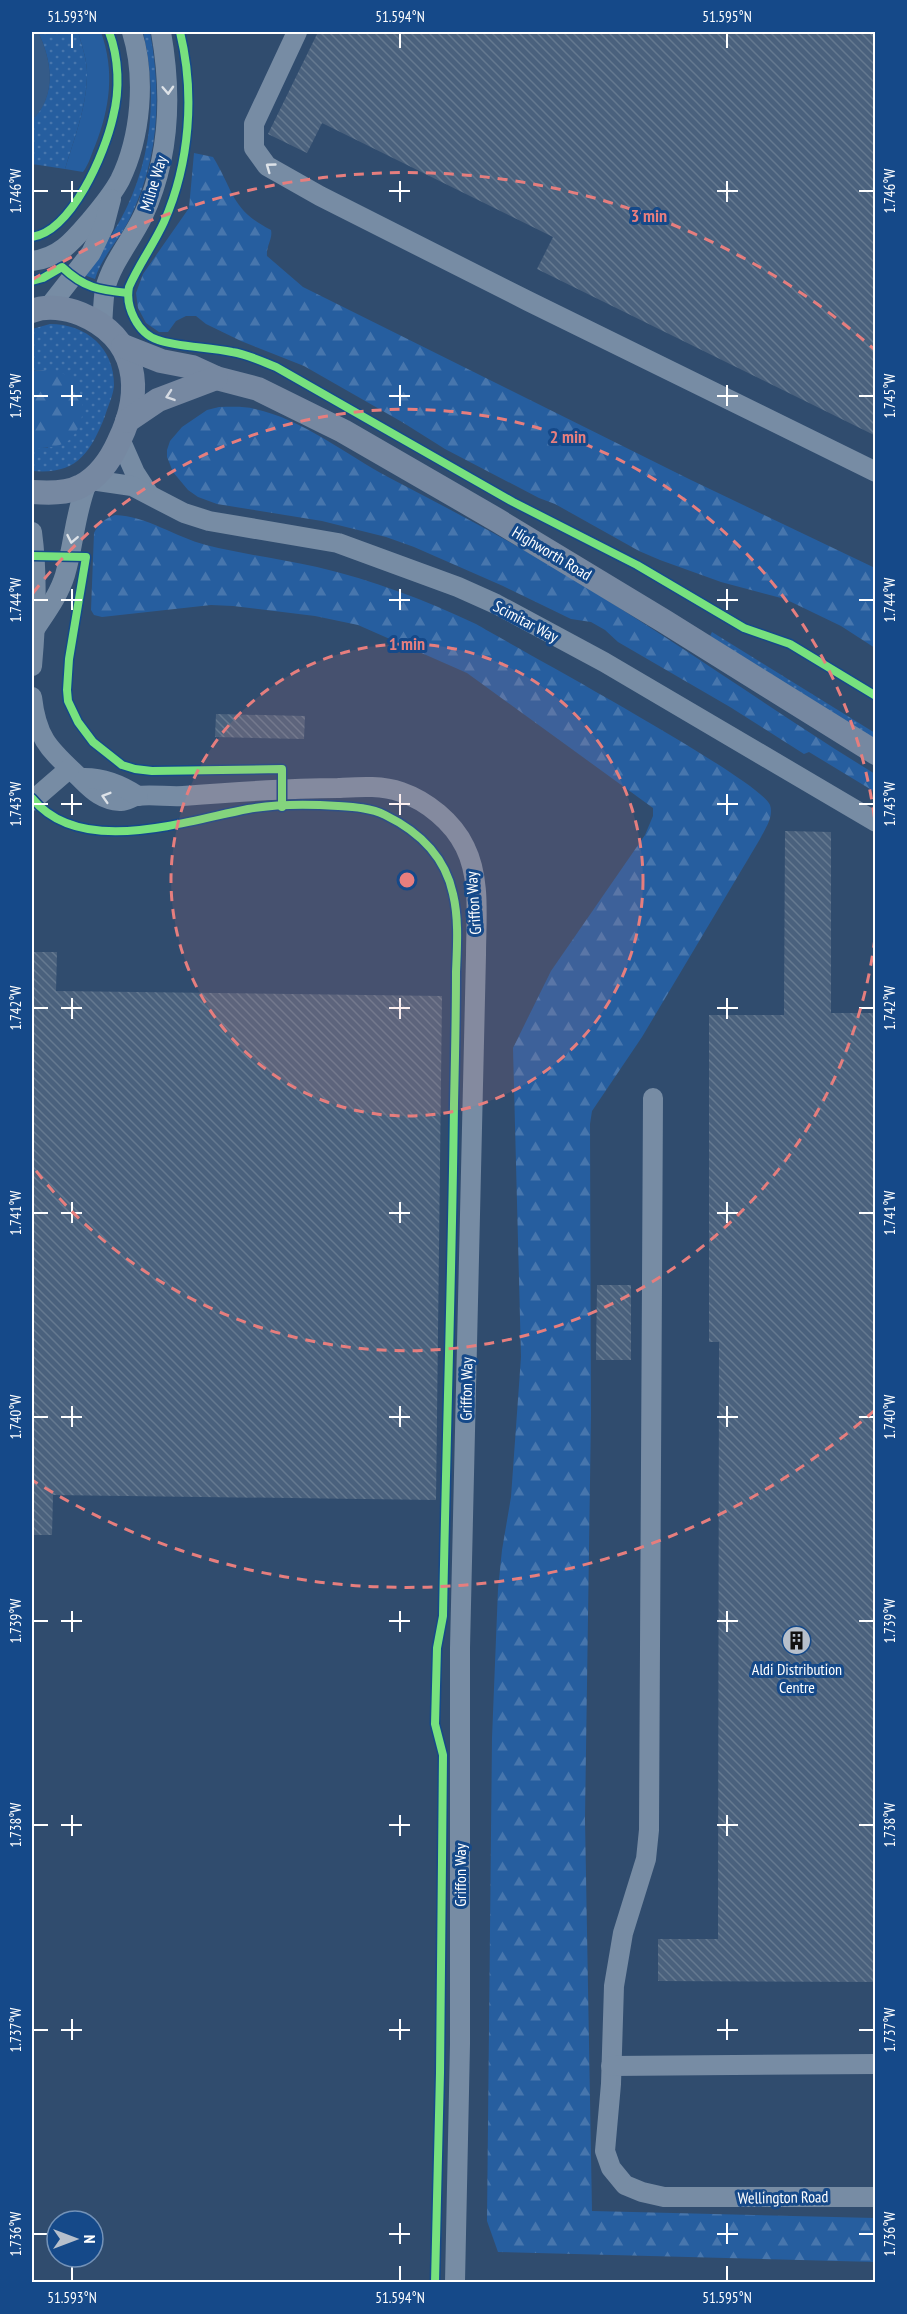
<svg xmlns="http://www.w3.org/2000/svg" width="907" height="2314" font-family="'PT Sans Narrow',sans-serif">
  <defs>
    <pattern id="grass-dots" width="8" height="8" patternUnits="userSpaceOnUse" patternTransform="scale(1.5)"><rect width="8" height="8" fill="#265e9f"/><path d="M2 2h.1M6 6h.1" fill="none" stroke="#4776ad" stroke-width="1.8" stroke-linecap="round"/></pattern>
    <pattern id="forest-firs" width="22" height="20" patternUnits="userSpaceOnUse" patternTransform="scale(1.5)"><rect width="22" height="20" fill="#265e9f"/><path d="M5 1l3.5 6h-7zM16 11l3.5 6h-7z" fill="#4776ad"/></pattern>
    <pattern id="building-back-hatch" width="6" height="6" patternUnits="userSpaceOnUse" patternTransform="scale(1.5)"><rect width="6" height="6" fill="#4a617d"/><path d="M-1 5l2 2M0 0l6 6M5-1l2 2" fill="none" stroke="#657990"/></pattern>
  </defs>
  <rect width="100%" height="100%" fill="#304c6e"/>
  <g fill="url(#grass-dots)">
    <path d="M38,32H78C82,46 88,62 87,77C86,109 74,139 65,169L32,164V120C57,95 52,61 38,32Z"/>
    <path d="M143,32H150C162,97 159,159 129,220C119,240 101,258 95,279L84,275C99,254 115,232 126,209C153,154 157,90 143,32Z"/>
    <path d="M50,324C86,324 115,348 114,386C113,396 108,406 105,416C90,454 76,475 32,471V448H48L43,370L32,371V329Z"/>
    <polygon points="712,632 875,733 875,739 710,636"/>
  </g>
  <g fill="url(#forest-firs)">
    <path d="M194,153L213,157C234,191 231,210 271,230C273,239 266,246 267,256L303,287L691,480L875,568V648L841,626L785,599L721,582L660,560L639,551L555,504L539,498L445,449L402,422L304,366L241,341L206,324L196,316H186L176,321L168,332H159L146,323L138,308L136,293L143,274L189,208Z"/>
    <path d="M43,370C51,371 59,371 66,375C88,389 88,425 68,441C58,448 43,448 32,448V371Z"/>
    <path d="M219,407C231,407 244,406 255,409C302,419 347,455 388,477C455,512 522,547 586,587C684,647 778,714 875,774V792L809,752L804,754L730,707L618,642L605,630L591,622L571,619L503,586L414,547L386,537L322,521L217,504L198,497L188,490L173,472L167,457V450L170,441L182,427L207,410Z"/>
    <path d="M115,515C147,516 175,537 206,545C242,554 280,559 317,567C373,580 425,600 476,624C515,647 761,780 770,805C774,817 765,829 760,839L642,1037L592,1111L590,1124L591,1415L585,1819L592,2211L875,2218V2262L498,2252L487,2221L492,1738L498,1589L502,1550L511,1497L521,1357L513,1048L551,971L645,835L653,816V808L467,673L358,625L315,616L233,606L211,605L102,617L94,615L91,610L94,533C99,523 105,519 115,515Z"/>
  </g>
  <path fill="#265e9f" d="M78,32H101C115,71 110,108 95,146C91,155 89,164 83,172L65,169C74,139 86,109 87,77C88,62 82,46 78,32Z"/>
  <path fill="#355b88" d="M32,32H38C52,60 57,97 32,120Z"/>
  <g fill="url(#building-back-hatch)">
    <polygon points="318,32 876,32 876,436 537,269 553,237 322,123 307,153 268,134"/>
    <polygon points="216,714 305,716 304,739 215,737"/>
    <polygon points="785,831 831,832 831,1013 876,1013 876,1982 658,1981 658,1939 718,1939 719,1342 709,1342 709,1015 784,1015"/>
    <polygon points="32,952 57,952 56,991 442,996 436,1500 53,1495 52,1535 32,1535"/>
    <polygon points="597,1285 631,1285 631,1360 596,1360"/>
  </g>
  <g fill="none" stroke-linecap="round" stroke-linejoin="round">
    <g stroke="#778ca4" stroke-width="20">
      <polyline points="297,32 254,124 254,148 267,166 320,196 528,301 876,472"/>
      <path d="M32,261C59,258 73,241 90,221C101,208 112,195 120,180C141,137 146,77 132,32"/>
      <polyline points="48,308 91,253 104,226 111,199"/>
      <path d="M102,326C103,314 103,301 105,289C112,262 131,241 143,216C170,158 172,94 161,32"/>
      <polyline points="120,439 135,473 148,493"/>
      <polyline points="91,480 132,486 184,513 209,521 338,543 458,587 496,604 604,662 876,822"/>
      <path d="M32,532C38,576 36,622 32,666"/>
      <path d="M35,629C46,612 59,595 65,575C74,544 75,513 87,483"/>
      <path d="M32,697C37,742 52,751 82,780C93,791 103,800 120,801C126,802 131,797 137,796C152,794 168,797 183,796C234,792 286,788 338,788C358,787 381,785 401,792C427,801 453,822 465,847C481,879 476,920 476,955L460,1648V2044L455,2282"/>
      <path d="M81,778C102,777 120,784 138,796"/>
      <polyline points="32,801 69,769"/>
      <polyline points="653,1098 649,1830 646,1859 623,1933 614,1986 611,2084 605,2151 611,2168 625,2185 642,2192 664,2197 876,2197"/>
      <polyline points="611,2066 876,2064"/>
    </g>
    <g stroke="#7688a1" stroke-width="24">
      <path d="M32,311C46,305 67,308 81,314C138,338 144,390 119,441C111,459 100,476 81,486C67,494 47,493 32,492"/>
      <polyline points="123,346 161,361 192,367 216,378 258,389 343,431 497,520 664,621 876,753"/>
      <polyline points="127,421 158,400 216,378"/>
    </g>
    <defs>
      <g id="cycleway">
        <path d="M180,32C195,93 190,163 164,222C154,244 139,264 129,287C125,307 138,334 158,340C177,347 210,347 232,352C247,354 261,361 276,367L513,502L637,565L744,628L790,644L876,696"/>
        <path d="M32,237C72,231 105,153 113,117C120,90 119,58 109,32"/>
        <path d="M32,281L43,278L62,267C84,288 99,290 128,293"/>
        <polyline points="32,556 86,557 69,659 67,690 68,701 78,722 93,742 122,765 135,769 152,771 282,769 282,807"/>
        <path d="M32,798C80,858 185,821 248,809C276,804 310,804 338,806C354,807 371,808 385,815C418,831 445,856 453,894C459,919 457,947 456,972C456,1016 455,1060 454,1104C452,1275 446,1445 443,1616L437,1648L435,1724L443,1755L440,2073L435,2282"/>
      </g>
    </defs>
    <use href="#cycleway" stroke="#154989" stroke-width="11"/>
    <use href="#cycleway" stroke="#77e17e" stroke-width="8"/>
  </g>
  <defs><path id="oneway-chevron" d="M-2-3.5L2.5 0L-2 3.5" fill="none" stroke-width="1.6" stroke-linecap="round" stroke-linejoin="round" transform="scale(1.5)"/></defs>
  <g stroke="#dde2e8">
    <use href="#oneway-chevron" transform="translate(168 90) rotate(87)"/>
    <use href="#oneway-chevron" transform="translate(270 167) rotate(-144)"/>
    <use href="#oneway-chevron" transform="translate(72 539) rotate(101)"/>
    <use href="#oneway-chevron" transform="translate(106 797) rotate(-163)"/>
  </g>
  <use stroke="#d6dbe3" href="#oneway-chevron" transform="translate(170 396) rotate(161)"/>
  <path fill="none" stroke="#fff" stroke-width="2" d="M72,33V48M400,33V48M727,33V48M72,181V202M400,181V202M727,181V202M33,191H48M61,191H82M389,191H410M717,191H738M859,191H874M72,385V406M400,385V406M727,385V406M33,396H48M61,396H82M389,396H410M717,396H738M859,396H874M72,589V610M400,589V610M727,589V610M33,600H48M61,600H82M389,600H410M717,600H738M859,600H874M72,794V815M400,794V815M727,794V815M33,804H48M61,804H82M389,804H410M717,804H738M859,804H874M72,998V1019M400,998V1019M727,998V1019M33,1008H48M61,1008H82M389,1008H410M717,1008H738M859,1008H874M72,1202V1223M400,1202V1223M727,1202V1223M33,1213H48M61,1213H82M389,1213H410M717,1213H738M859,1213H874M72,1406V1427M400,1406V1427M727,1406V1427M33,1417H48M61,1417H82M389,1417H410M717,1417H738M859,1417H874M72,1611V1632M400,1611V1632M727,1611V1632M33,1621H48M61,1621H82M389,1621H410M717,1621H738M859,1621H874M72,1815V1836M400,1815V1836M727,1815V1836M33,1825H48M61,1825H82M389,1825H410M717,1825H738M859,1825H874M72,2019V2040M400,2019V2040M727,2019V2040M33,2030H48M61,2030H82M389,2030H410M717,2030H738M859,2030H874M400,2223V2244M727,2223V2244M33,2234H48M389,2234H410M717,2234H738M859,2234H874M72,2266V2281M400,2266V2281M727,2266V2281"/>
  <circle cx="407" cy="880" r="236" fill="#e67e7e" fill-opacity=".12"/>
  <g fill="none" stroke="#e67e7e" stroke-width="3" stroke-dasharray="10 8">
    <circle cx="407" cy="880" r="236"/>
    <path d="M875 938A472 472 0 0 1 33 1167M33 593A472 472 0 0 1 875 822"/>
    <path d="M875 1410A707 707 0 0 1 32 1480M32 280A707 707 0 0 1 875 350"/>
  </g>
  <defs>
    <symbol id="building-disc" viewBox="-11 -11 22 22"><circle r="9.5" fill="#b7c0cc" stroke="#154989"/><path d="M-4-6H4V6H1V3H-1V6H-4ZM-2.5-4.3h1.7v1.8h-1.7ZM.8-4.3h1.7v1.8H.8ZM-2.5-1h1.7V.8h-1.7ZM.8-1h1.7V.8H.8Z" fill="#111"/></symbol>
  </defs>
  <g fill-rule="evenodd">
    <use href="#building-disc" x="780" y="1624" width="33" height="33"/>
  </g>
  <g text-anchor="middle" stroke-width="6" stroke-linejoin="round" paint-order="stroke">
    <g font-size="16" fill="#fff" stroke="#154989">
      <text transform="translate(153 183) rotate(-73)" y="6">Milne Way</text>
      <text transform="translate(552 553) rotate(31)" y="6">Highworth Road</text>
      <text transform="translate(526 621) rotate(28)" y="6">Scimitar Way</text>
      <text transform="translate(473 903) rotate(-94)" y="6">Griffon Way</text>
      <text transform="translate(466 1389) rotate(-89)" y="6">Griffon Way</text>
      <text transform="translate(460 1875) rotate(-90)" y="6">Griffon Way</text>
      <text transform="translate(783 2197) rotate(-1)" y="6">Wellington Road</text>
    </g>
    <g font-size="16" fill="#fff" stroke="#154989">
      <text x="797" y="1675">Aldi Distribution<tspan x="797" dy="18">Centre</tspan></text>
    </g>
  </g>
  <circle cx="407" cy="880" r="9" fill="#e67e7e" stroke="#154989" stroke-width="3"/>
  <g font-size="18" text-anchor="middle" font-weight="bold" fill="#e67e7e" stroke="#154989" stroke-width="6" stroke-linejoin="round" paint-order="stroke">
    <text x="649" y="222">3 min</text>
    <text x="568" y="443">2 min</text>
    <text x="407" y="650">1 min</text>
  </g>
  <rect width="907" height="2314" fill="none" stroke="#154989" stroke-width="66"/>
  <g transform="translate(75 2239) rotate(90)"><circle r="28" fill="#154989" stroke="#7392b8" stroke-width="1.5"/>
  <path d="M0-4.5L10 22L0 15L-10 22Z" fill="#b7c0cc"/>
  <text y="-9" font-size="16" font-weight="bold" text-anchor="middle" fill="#ffffff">N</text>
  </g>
  <rect x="33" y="33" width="841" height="2248" fill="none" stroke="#fff" stroke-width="2"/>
  <g font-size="15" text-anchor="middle" fill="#fff">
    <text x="72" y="22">51.593°N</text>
    <text x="400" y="22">51.594°N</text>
    <text x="727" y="22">51.595°N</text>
    <text transform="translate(890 191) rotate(-90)" y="5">1.746°W</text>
    <text transform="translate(16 191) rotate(-90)" y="5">1.746°W</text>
    <text transform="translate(16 396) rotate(-90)" y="5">1.745°W</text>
    <text transform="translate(890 396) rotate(-90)" y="5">1.745°W</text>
    <text transform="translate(16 600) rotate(-90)" y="5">1.744°W</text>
    <text transform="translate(890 600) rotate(-90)" y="5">1.744°W</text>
    <text transform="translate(16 804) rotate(-90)" y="5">1.743°W</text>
    <text transform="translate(890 804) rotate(-90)" y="5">1.743°W</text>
    <text transform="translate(16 1008) rotate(-90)" y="5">1.742°W</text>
    <text transform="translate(890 1008) rotate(-90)" y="5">1.742°W</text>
    <text transform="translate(890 1213) rotate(-90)" y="5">1.741°W</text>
    <text transform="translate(16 1213) rotate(-90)" y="5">1.741°W</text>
    <text transform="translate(890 1417) rotate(-90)" y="5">1.740°W</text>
    <text transform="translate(16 1417) rotate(-90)" y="5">1.740°W</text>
    <text transform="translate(890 1621) rotate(-90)" y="5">1.739°W</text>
    <text transform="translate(16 1621) rotate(-90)" y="5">1.739°W</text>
    <text transform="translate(890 1825) rotate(-90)" y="5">1.738°W</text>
    <text transform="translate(16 1825) rotate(-90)" y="5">1.738°W</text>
    <text transform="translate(16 2030) rotate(-90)" y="5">1.737°W</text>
    <text transform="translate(890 2030) rotate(-90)" y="5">1.737°W</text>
    <text transform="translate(16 2234) rotate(-90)" y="5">1.736°W</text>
    <text transform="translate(890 2234) rotate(-90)" y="5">1.736°W</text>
    <text x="72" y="2303">51.593°N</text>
    <text x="400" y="2303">51.594°N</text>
    <text x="727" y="2303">51.595°N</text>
  </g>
</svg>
